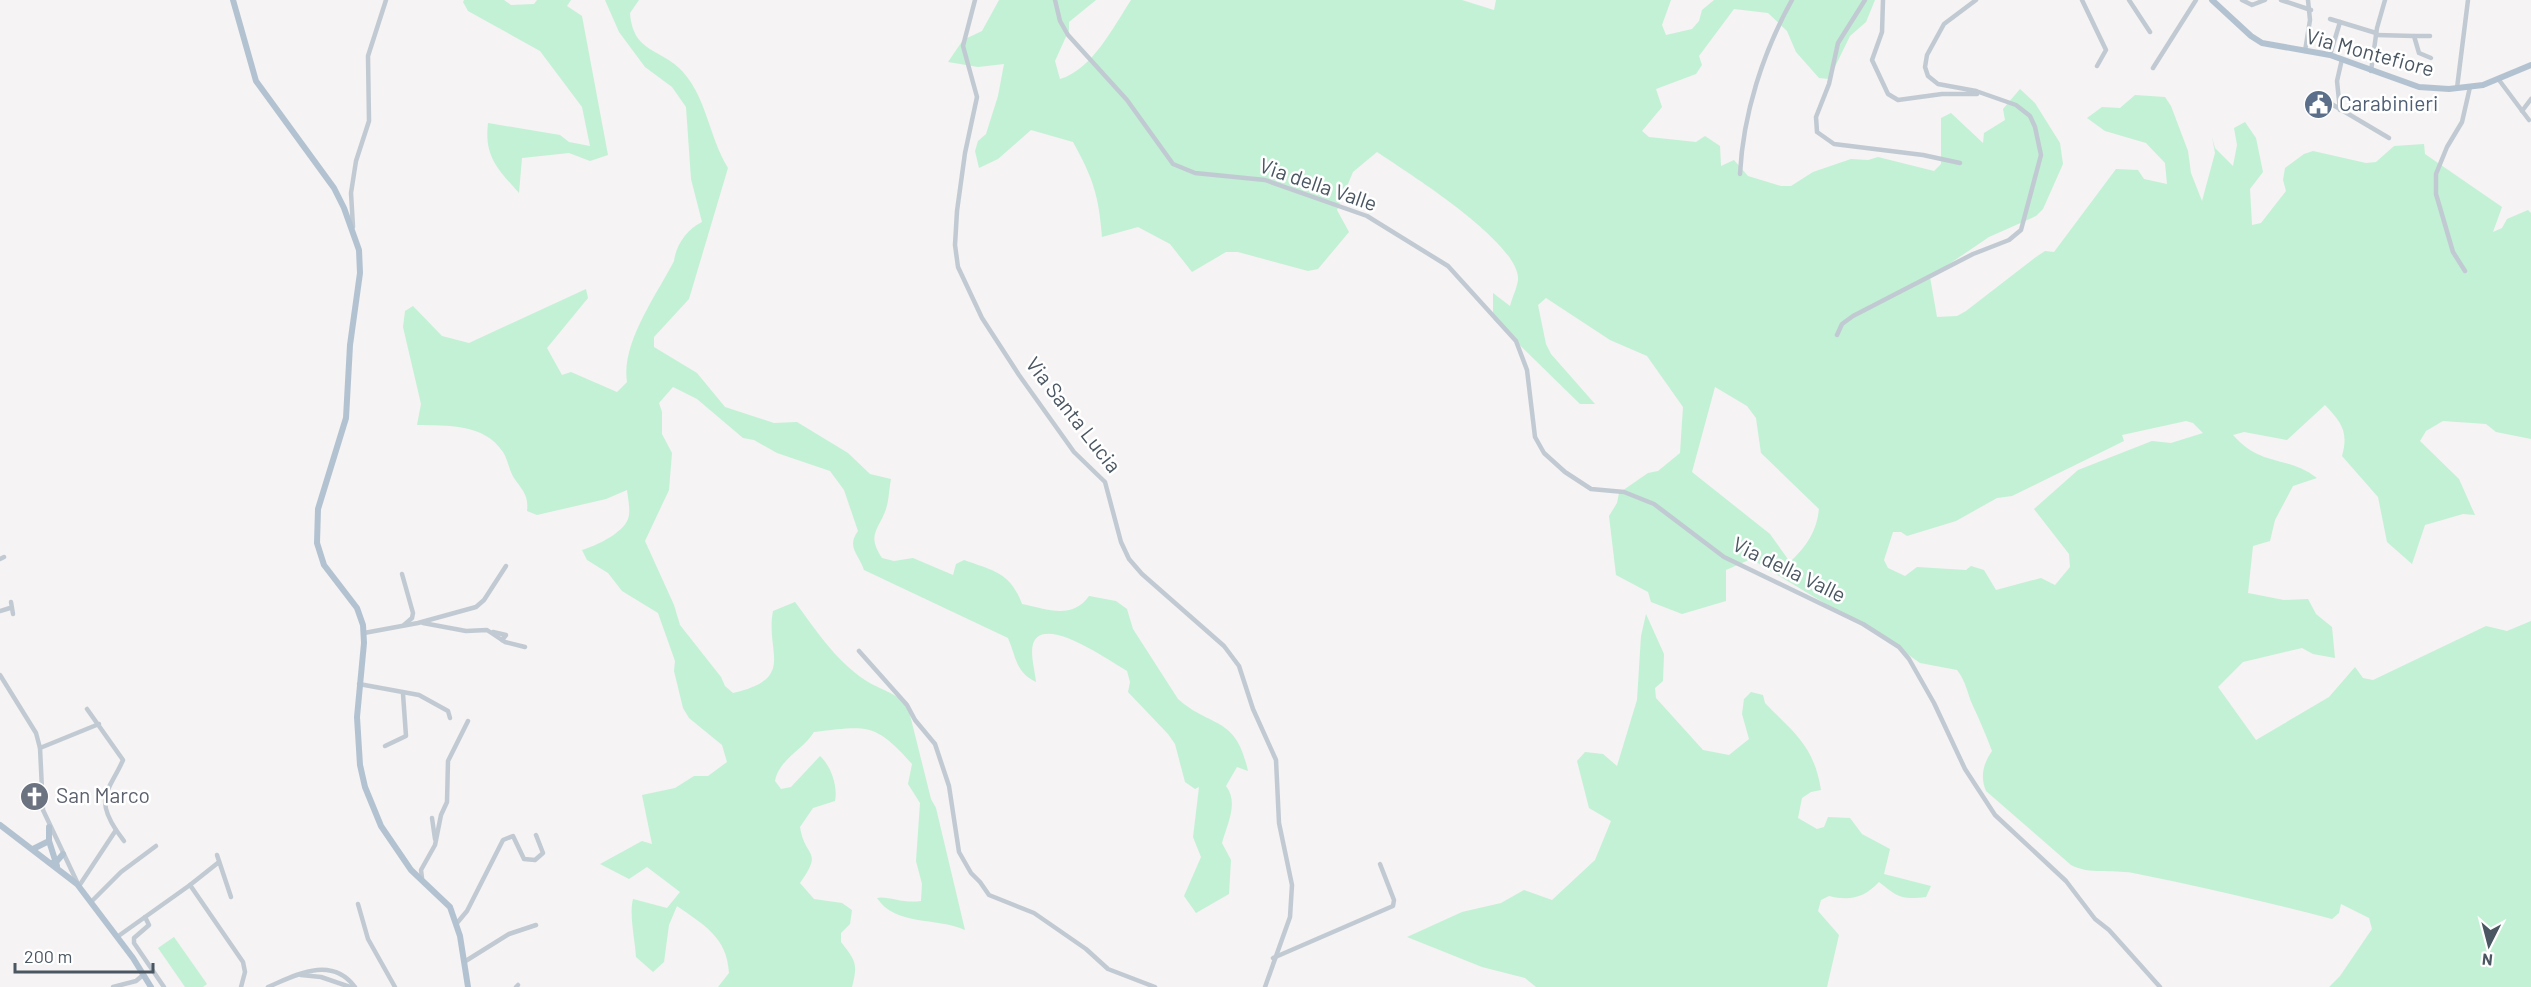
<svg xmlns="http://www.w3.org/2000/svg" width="2531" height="987" font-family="Barlow,sans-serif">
  <rect width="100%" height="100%" fill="#f5f3f3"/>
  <g fill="#c3f1d5" fill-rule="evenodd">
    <path d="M464,0H504L511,5L534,4L537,0H571L567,6L582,16L608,155L590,161L569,153L522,158L519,193C498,169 484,157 488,123L560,135L569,142L590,146L582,107L540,51L468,11L463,2Z"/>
    <path d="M605,0H639L630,13C633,54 662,48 683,72C707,99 709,137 728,168L689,299L654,337V347L697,373L725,407L774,423L797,422L848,453L870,474L891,479C889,489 889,500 886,509C879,530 866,534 882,558L894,561L913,558L953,575L956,564L964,560C994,571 1010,572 1022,604C1047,609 1072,620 1089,596L1116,601L1127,609L1133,629L1178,699C1212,729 1236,715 1248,771L1237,767L1226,786C1239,803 1227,824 1222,843L1231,860L1229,894L1196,913L1184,896L1201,857L1193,837L1199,787L1195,789L1185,782L1175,744L1168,734L1128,692L1130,682L1127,671C1111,662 1043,613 1033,644C1030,654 1035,671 1036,682C1015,672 1016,656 1008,638L864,570C859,554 846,547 858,531L844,490L830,471L777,453L754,440L743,438L697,399L673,387L659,403L662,412V434L672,453L669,490L645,541L674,605L680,625L721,677L725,686L733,693C797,678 765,653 773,611L795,602C816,630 835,660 865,680C880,690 896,692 908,707L931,799L936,808L965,930C936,917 895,926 877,898C886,895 903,904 921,901L922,884L916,861L920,803L908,784L912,764C875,722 867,726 814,732C803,750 779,759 775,781L781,789L791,787L820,756C831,766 838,786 835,801L813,808L800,827C805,859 824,849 800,883L814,899L842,903L852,910L850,924L841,933V942C856,961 858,964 852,987H718L729,973C727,937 704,925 677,906L669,925L664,962L653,972L636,957C635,939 629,915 633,899L667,908L680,892L647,867L629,879L600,864L642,841L652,844L642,795L675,788L694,776H708L727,762L722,745L689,718L683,708L674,671L675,661L658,613L622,591L608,573L587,560L582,550C596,546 623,533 628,519C631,511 628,499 627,490L606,499L537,515L527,511C529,495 522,490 514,478C509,470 508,460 503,452C484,423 447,426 417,425L421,404L403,327L405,311L413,306L442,336L469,343L586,289L588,298L547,348L562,375L571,372L617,392L627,382C621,343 656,296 674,261C676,245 687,229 702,222L691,179L686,107L672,87L645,67L619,32Z"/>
    <path d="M999,0H1096L1069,22V30L1055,61L1060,79C1092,70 1114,26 1131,0H1462L1494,10L1496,0H1671L1662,25L1666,35L1692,29L1699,21L1702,10L1714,0H1875L1866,22L1850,36L1829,79L1819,78L1796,52L1787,31L1768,13L1734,9L1699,56L1702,65L1696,74L1656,89L1662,107L1642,131L1649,137L1696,142L1705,136L1720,146L1721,166L1734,160L1748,176L1781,186H1791L1813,172L1851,159L1868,160L1878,157L1934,171L1941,164V118L1951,113L1983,143L1984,133L2005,120L2003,109L2020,89L2035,103L2060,143L2063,164L2043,209L2036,216L1989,237L1930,277L1937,317L1957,316L1966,311L2036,257L2045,251L2054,252L2116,169L2138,170L2144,179L2167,184L2165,163L2146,143L2105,131L2087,118L2102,107L2120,108L2135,95L2165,97L2171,106L2188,151L2191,173L2202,201L2215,153L2212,137L2215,148L2233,166L2237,145L2234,128L2245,122L2256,138L2263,172L2250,189L2252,225L2261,223L2286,191L2283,180L2285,168L2304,154L2313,151L2366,163L2376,162L2394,146L2424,144L2425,154L2502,207L2493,232L2502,228L2507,219L2528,210L2531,213V439L2496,432L2486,424L2443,421L2426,431L2420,441L2459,479L2475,515L2463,514L2425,525L2412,564L2387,542L2378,497L2342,456C2349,431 2341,422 2325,405L2287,440L2244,432L2233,435C2262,468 2288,455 2317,478L2293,486L2275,520L2270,541L2253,546L2248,593L2284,600L2308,599L2316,614L2332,627L2335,658L2313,654L2302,648L2243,662L2218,687L2256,740L2329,697L2355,667L2363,678L2373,680L2486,626L2507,631L2531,621V987H2329L2340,976L2372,929L2369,918L2341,904L2339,913L2332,919C2266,902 2200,886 2133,873C2111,869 2090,875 2071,865L1986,791C1980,777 1983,764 1992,751C1986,735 1980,721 1973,706C1967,693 1966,681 1957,670L1920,663L1896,646L1751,559L1726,570V601L1682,614L1651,602L1648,592L1616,575L1609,516L1617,503L1619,493L1648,473L1658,471L1680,453L1683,407L1647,356L1610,340L1546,298L1538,305L1546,344L1551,354L1595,404H1580L1493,319V293L1510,306C1512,298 1517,288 1518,280C1521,243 1405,171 1377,152L1353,172L1337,210L1349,232L1318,269L1308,271L1238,252H1226L1192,272L1170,244L1138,227L1102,237C1099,196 1093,178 1073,142L1031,130L998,159L979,168L975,151L978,141L986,134L998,96L1004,64L978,67L948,62L963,40L982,31ZM1715,387L1747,406L1756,418L1761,453L1819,509C1817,531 1806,547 1790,562L1770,534L1692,472ZM2186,421L2193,423L2203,433L2171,443L2152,441L2078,470L2034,509L2069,554L2070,567L2055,585L2041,578L1996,590L1984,570L1971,566L1966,570L1917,567L1905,576L1888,568L1884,560L1893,532H1901L1907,536L1956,521L1997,498L2012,496L2124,441L2122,435Z"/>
    <path d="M1646,614L1664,654L1663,681L1655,688L1656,698L1703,750L1729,755L1749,739L1742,714L1744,699L1751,692L1763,695L1765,703C1795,734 1814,746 1821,790L1811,792L1802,798L1798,818L1817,829L1824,827L1828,817L1850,818L1862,834L1890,849L1884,874L1931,886L1926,897C1901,900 1898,897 1879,882C1864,898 1850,901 1829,896L1821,900L1818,911L1839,935L1827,987H1536L1525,978L1482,967L1407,937L1462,912L1501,903L1524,890L1552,900L1595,860L1611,821L1589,808L1577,761L1585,752L1603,754L1617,766L1637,700L1641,636Z"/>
    <polygon points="174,937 207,984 203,987 185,987 158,948"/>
  </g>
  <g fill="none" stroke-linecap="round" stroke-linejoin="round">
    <g stroke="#c1cad2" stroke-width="4.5">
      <polyline points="975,0 963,46 977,97 965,153 957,211 955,245 958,267 982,318 1019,375 1074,452 1105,482 1121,542 1129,559 1142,574 1224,646 1239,666 1253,709 1276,760 1279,823 1292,885 1290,917 1265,987"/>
      <polyline points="1055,0 1060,21 1068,35 1127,100 1173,164 1195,173 1265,180 1367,216 1448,266 1516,341 1527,370 1535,437 1544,453 1565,472 1591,489 1624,492 1654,504 1724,557 1863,624 1899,647 1909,659 1934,703 1965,769 1995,815 2066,881 2095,919 2109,930 2160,987"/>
      <polyline points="1865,0 1838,43 1829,84 1816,117 1817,132 1834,144 1923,155 1960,163"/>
      <polyline points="1883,0 1882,32 1872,60 1888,94 1898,100 1942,94 1977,94 1976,91 1938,84 1928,76 1925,67 1927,55 1944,24 1976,0"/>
      <polyline points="2082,0 2106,50 2097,66"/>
      <polyline points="2129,0 2150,32"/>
      <polyline points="2242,0 2252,5 2265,0"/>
      <polyline points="2281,0 2311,10"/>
      <polyline points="2330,19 2340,22"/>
      <polyline points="2376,35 2414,36 2419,53 2431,58"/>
      <polyline points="2414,36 2430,36"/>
      <polyline points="2305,51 2310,20 2308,0"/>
      <polyline points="2330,55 2340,22 2376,33"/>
      <polyline points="2153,68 2196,0"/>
      <polyline points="2371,71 2377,28 2385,0"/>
      <polyline points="2499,80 2529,120"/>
      <polyline points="2457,88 2468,0"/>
      <polyline points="2318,96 2389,138"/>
      <polyline points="2340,110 2337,81 2342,59"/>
      <polyline points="2522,111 2531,99"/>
      <path d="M1740,174C1743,114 1763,52 1792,0"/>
      <polyline points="353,227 351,193 356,161 369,121 368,56 386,0"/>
      <polyline points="2465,271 2453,252 2436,194 2436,174 2447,147 2462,122 2470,87"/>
      <polyline points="1837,335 1842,324 1853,316 1973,254 2009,240 2021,230 2041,155 2035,127 2030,116 2016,105 1976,91"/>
      <polyline points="0,559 4,557"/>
      <polyline points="402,574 413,613 412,618 404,625"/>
      <polyline points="11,602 13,614"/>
      <polyline points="0,611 10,608"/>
      <polyline points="423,623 466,631 487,630 505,642 525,647"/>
      <polyline points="493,632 506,635 502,640"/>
      <polyline points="364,633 418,623 476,607 484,600 506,566"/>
      <polyline points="859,651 907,705 915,720 935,744 949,786 959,852 971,873 980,882 989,895 1034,913 1086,949 1108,969 1155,987"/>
      <polyline points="0,675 36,733 40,748 43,810 78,884"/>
      <polyline points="359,684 419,695 448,711 450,718"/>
      <polyline points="385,746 406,736 403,694"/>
      <polyline points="40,748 99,724"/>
      <polyline points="432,818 435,839"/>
      <polyline points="116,830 124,841"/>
      <polyline points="217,855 231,897"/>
      <polyline points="422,878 421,870 435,845 441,815 447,802 448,761 468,721"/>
      <polyline points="190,885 219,862"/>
      <path d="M79,886L116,830C94,796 110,790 123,760L87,709"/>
      <polyline points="91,902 121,872 156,846"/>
      <polyline points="358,904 368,939 395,987"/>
      <polyline points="145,917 149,925 134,938 134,943 164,987"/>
      <polyline points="457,923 467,911 503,840 513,836 524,859 535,860 543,853 536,835"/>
      <polyline points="117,937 190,885 243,962 245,972 241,987"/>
      <polyline points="1273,958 1393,906 1394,900 1380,864"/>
      <polyline points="464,962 509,934 536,925"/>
      <polyline points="301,975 321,977 350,987"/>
      <polyline points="113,987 136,981 143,975"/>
      <path d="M268,987C296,975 331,955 355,987"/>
      <polyline points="516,987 518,985"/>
    </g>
    <g stroke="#b3c2d1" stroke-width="6">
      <polyline points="233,0 256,81 334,188 344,208 359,250 360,273 350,345 346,418 318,509 317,543 324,565 357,608 363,625 364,643 357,717 360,765 365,787 381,826 411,870 450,907 460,936 468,987"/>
      <polyline points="2212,0 2251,36 2262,43 2330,55 2419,87 2449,89 2483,85 2531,65"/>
      <polyline points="0,825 77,884 133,958 151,987"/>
      <polyline points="49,841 57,866"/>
      <polyline points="33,849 49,841 49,827"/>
      <polyline points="52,863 57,861 63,854"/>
    </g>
  </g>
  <defs>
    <symbol id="civic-disc" viewBox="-11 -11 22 22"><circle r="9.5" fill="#5c6f8a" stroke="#fff"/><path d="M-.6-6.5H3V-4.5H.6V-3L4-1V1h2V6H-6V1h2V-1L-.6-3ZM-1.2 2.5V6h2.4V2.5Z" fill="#fff"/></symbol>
    <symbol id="church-disc" viewBox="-11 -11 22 22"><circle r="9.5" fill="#6b7280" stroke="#fff"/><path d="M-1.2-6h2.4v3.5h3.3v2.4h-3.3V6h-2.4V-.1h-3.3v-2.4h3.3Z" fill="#fff"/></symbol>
  </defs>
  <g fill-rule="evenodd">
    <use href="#civic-disc" x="2302" y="88" width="33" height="33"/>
    <use href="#church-disc" x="18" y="780" width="33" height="33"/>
  </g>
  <g text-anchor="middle" stroke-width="5" stroke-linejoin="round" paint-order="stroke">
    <g font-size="21" fill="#4a5661" stroke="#fff">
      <text transform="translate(2370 53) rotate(15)" y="7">Via Montefiore</text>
      <text transform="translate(1318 185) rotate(19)" y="7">Via della Valle</text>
      <text transform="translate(1073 415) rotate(52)" y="7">Via Santa Lucia</text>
      <text transform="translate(1789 570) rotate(26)" y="7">Via della Valle</text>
    </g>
    <g font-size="21" fill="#4e5e75" stroke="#fff" text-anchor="start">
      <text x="2339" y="111">Carabinieri</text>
    </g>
    <g font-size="21" fill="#5b616d" stroke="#fff" text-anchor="start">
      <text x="56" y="803">San Marco</text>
    </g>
  </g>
  <g transform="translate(2489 945) rotate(186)" stroke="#ffffff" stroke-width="4.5" paint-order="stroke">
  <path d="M0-4.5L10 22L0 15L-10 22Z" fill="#4a5661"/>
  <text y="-9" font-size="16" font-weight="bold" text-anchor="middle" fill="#4a5661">N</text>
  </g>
  <path d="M15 963v9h138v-9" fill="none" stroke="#4a5661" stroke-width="3"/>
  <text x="24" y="963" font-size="18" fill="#4a5661" stroke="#ffffff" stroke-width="4.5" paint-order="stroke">200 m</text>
</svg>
